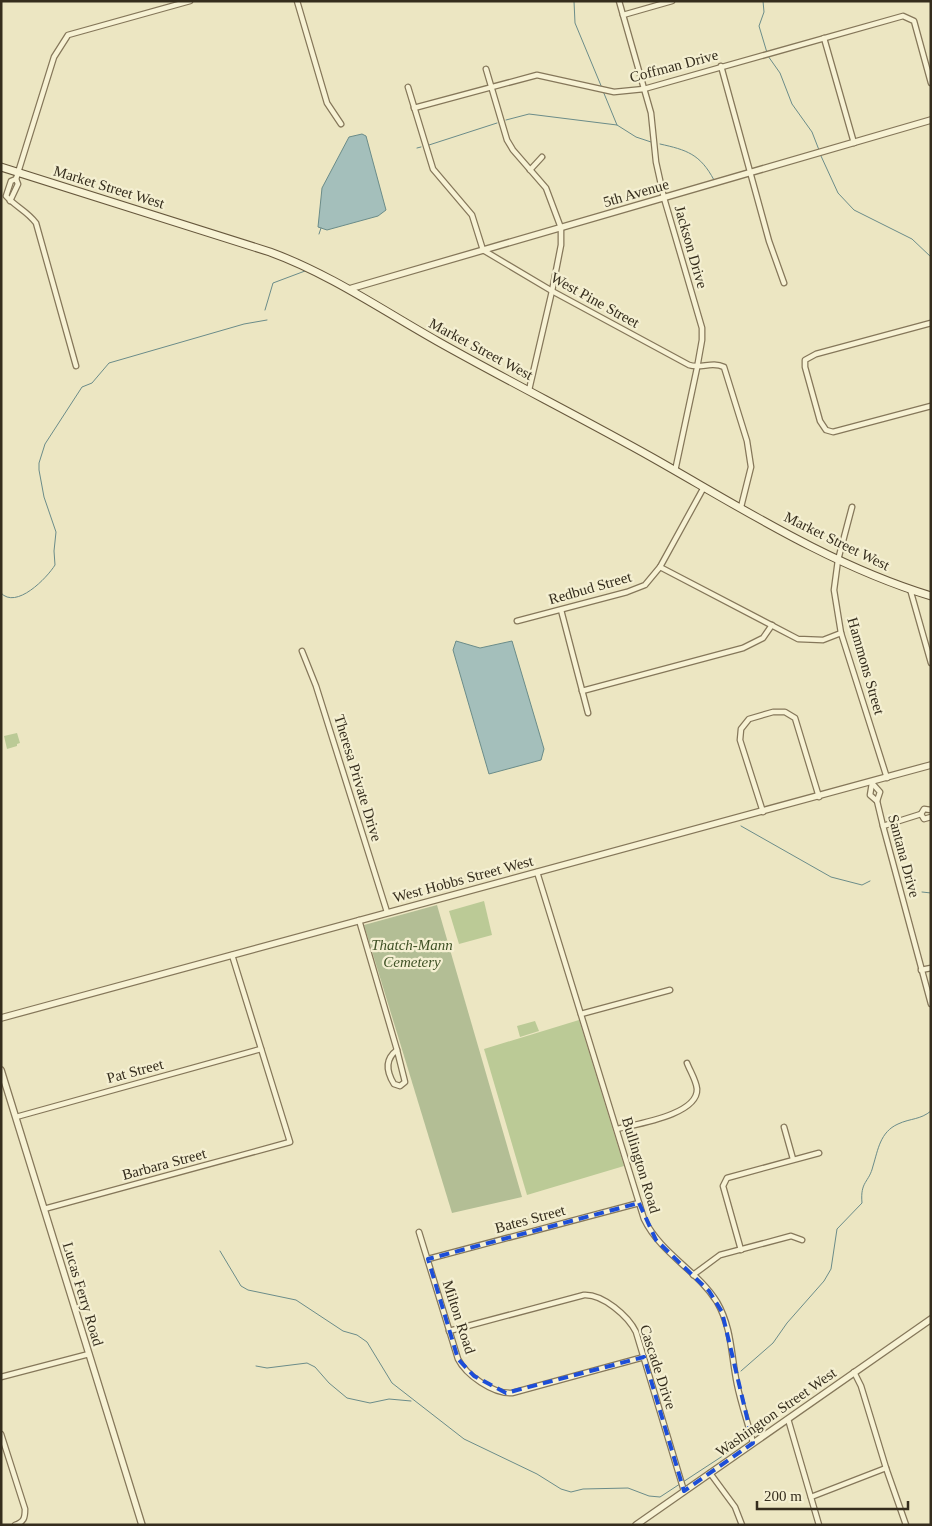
<svg xmlns="http://www.w3.org/2000/svg" width="932" height="1526" font-family="Georgia,serif">
  <rect width="100%" height="100%" fill="#ece6c2"/>
  <g fill="#bbca96">
    <polygon points="17,733 20,743 17,744 17,746 7,749 4,736"/>
    <polygon points="484,901 492,935 459,944 449,911"/>
    <polygon points="579,1020 624,1166 527,1195 484,1049"/>
    <polygon points="535,1021 539,1031 520,1037 517,1026"/>
  </g>
  <polygon fill="#b3be95" points="437,905 522,1197 452,1213 364,925"/>
  <g fill="#a4bfbb" stroke="#6b8c89">
    <polygon points="362,134 366,136 386,210 378,216 327,230 318,227 322,188 349,137"/>
    <polygon points="456,641 480,648 512,641 544,749 541,760 489,774 453,650"/>
  </g>
  <g fill="none" stroke-linecap="round" stroke-linejoin="round">
    <g stroke="#6b8c89" stroke-width="1">
      <polyline points="574,1 575,23 602,88"/>
      <polyline points="763,1 764,12 759,26 768,56 780,73 792,104 812,132 819,150"/>
      <polyline points="603,91 617,125"/>
      <polyline points="506,120 529,114 617,125 636,137 651,142"/>
      <path d="M660,144C687,150 700,154 714,180L748,170"/>
      <polyline points="429,145 497,123"/>
      <polyline points="417,148 421,147"/>
      <polyline points="821,156 838,193 854,210 912,239 931,257"/>
      <polyline points="752,169 819,150"/>
      <polyline points="319,234 321,228"/>
      <polyline points="265,310 273,283 305,271"/>
      <path d="M1,593C16,610 47,578 55,565L54,551L56,532L44,497L39,470V463L45,444L82,387L92,383L109,363L244,324L267,320"/>
      <polyline points="741,826 831,877 862,885 870,881"/>
      <polyline points="922,892 931,893"/>
      <polyline points="220,1251 241,1286 248,1290 296,1300 343,1331 357,1335 367,1342 392,1383 464,1439 537,1474 561,1489 571,1492 583,1489 628,1488 649,1496 660,1497 744,1442 742,1437"/>
      <polyline points="256,1366 267,1368 307,1363 315,1367 329,1383 347,1398 370,1403 389,1399 411,1401"/>
      <path d="M741,1371L773,1343L787,1323L824,1281L831,1269L837,1229L862,1203C860,1181 869,1183 873,1166C878,1150 880,1132 898,1124C911,1118 920,1120 931,1111"/>
    </g>
    <defs>
      <g id="minor">
        <polyline points="297,1 327,103 341,124"/>
        <polyline points="619,1 651,113 656,162 664,198 702,328 702,340 697,368 675,471"/>
        <polyline points="623,15 672,1"/>
        <polyline points="824,38 854,143"/>
        <polyline points="721,66 769,241 784,283"/>
        <polyline points="486,69 507,140 513,150 546,188 561,228 561,245 552,291 529,390"/>
        <path d="M408,87L433,169L472,215L483,250L552,291L689,365C701,369 712,361 724,367L747,441L751,467L741,507"/>
        <polyline points="414,108 537,75 614,92 644,89 903,16 914,21 931,83"/>
        <polyline points="530,170 542,157"/>
        <path d="M16,179L11,181L6,196C16,207 27,211 36,223L76,366"/>
        <polyline points="10,201 18,184 16,179 54,57 68,35 190,1"/>
        <polyline points="931,323 816,354 805,360 805,367 820,421 826,430 833,432 931,406"/>
        <polyline points="852,507 838,560 834,590 841,633 887,778"/>
        <polyline points="660,567 798,639 823,640 841,633"/>
        <polyline points="910,589 931,663"/>
        <polyline points="561,610 588,713"/>
        <polyline points="517,621 627,592 645,585 660,567 704,487"/>
        <polyline points="302,651 316,686 387,912"/>
        <polyline points="582,691 743,648 763,638 772,625"/>
        <polyline points="872,783 880,792 877,801 883,826 931,1004"/>
        <polyline points="872,783 870,795 877,801"/>
        <polyline points="931,810 924,809 921,814 924,819 931,817"/>
        <polyline points="763,812 740,740 741,729 749,719 773,712 785,712 795,718 819,797"/>
        <polyline points="883,826 921,814"/>
        <path d="M537,872L644,1219C661,1254 697,1270 717,1302C732,1328 731,1355 737,1384C741,1404 748,1423 753,1443"/>
        <polyline points="359,920 397,1050"/>
        <polyline points="921,970 931,968"/>
        <polyline points="581,1014 670,990"/>
        <path d="M397,1050L405,1082L400,1086L394,1084C386,1071 385,1059 397,1050Z"/>
        <polyline points="16,1117 261,1049"/>
        <polyline points="784,1127 793,1159"/>
        <path d="M617,1129C636,1124 698,1115 697,1089C696,1080 690,1071 687,1063"/>
        <polyline points="44,1209 290,1142 232,955"/>
        <path d="M419,1232L458,1359C466,1375 493,1394 512,1393L644,1357"/>
        <polyline points="741,1250 723,1186 727,1178 819,1153"/>
        <polyline points="428,1259 639,1203"/>
        <polyline points="693,1275 720,1255 791,1236 802,1240"/>
        <path d="M449,1331L584,1295C603,1294 628,1316 636,1332L684,1491"/>
        <polyline points="854,1372 861,1386 886,1468 906,1525"/>
        <polyline points="1,1377 89,1354"/>
        <polyline points="788,1419 819,1525"/>
        <path d="M1,1434L25,1509C25,1518 24,1522 15,1525"/>
        <polyline points="710,1473 735,1507 742,1525"/>
        <polyline points="811,1497 886,1468"/>
      </g>
      <g id="tertiary">
        <polyline points="349,289 931,120"/>
        <polyline points="1,1018 931,765"/>
        <polyline points="1,1070 142,1525"/>
        <polyline points="636,1525 931,1319"/>
      </g>
      <path id="secondary" d="M1,167L270,252C330,274 382,310 437,341C508,381 582,418 653,458C743,509 832,566 931,596"/>
    </defs>
    <use href="#minor" stroke="#85775a" stroke-width="7"/>
    <use href="#tertiary" stroke="#85775a" stroke-width="8"/>
    <use href="#secondary" stroke="#67583d" stroke-width="9"/>
    <use href="#minor" stroke="#f7f2d4" stroke-width="4.5"/>
    <use href="#tertiary" stroke="#f7f2d4" stroke-width="5.5"/>
    <use href="#secondary" stroke="#f7f2d4" stroke-width="7"/>
  </g>
  <path fill="none" stroke="#1d4ed8" stroke-width="4" stroke-dasharray="10 6" stroke-linejoin="round" d="M639,1203L656,1240L709,1291L722,1312L753,1443L684,1491L644,1357L506,1393L474,1376L458,1359L428,1259Z"/>
  <g text-anchor="middle" stroke-width="4.5" stroke-linejoin="round" paint-order="stroke">
    <g font-size="15" fill="#352d1d" stroke="#f4efd1">
      <text transform="translate(674 66) rotate(-15)" y="5">Coffman Drive</text>
      <text transform="translate(109 187) rotate(17)" y="5">Market Street West</text>
      <text transform="translate(636 193) rotate(-16)" y="5">5th Avenue</text>
      <text transform="translate(691 247) rotate(74)" y="5">Jackson Drive</text>
      <text transform="translate(595 300) rotate(29)" y="5">West Pine Street</text>
      <text transform="translate(481 349) rotate(28)" y="5">Market Street West</text>
      <text transform="translate(837 541) rotate(26)" y="5">Market Street West</text>
      <text transform="translate(590 588) rotate(-16)" y="5">Redbud Street</text>
      <text transform="translate(866 666) rotate(74)" y="5">Hammons Street</text>
      <text transform="translate(358 778) rotate(73)" y="5">Theresa Private Drive</text>
      <text transform="translate(904 856) rotate(75)" y="5">Santana Drive</text>
      <text transform="translate(463 879) rotate(-15)" y="5">West Hobbs Street West</text>
      <text transform="translate(135 1071) rotate(-15)" y="5">Pat Street</text>
      <text transform="translate(164 1164) rotate(-15)" y="5">Barbara Street</text>
      <text transform="translate(641 1165) rotate(73)" y="5">Bullington Road</text>
      <text transform="translate(530 1219) rotate(-15)" y="5">Bates Street</text>
      <text transform="translate(83 1294) rotate(73)" y="5">Lucas Ferry Road</text>
      <text transform="translate(459 1317) rotate(72)" y="5">Milton Road</text>
      <text transform="translate(658 1367) rotate(72)" y="5">Cascade Drive</text>
      <text transform="translate(776 1412) rotate(-35)" y="5">Washington Street West</text>
    </g>
    <g font-size="15" font-style="italic" fill="#3f5125" stroke="#f4efd1">
      <text x="412" y="950">Thatch-Mann<tspan x="412" dy="17">Cemetery</tspan></text>
    </g>
  </g>
  <rect width="932" height="1526" fill="none" stroke="#352d1d" stroke-width="5"/>
  <path d="M757 1501v8h151v-8" fill="none" stroke="#352d1d" stroke-width="2.5"/>
  <text x="764" y="1501" font-size="15" fill="#352d1d" stroke="#f4efd1" stroke-width="4" paint-order="stroke">200 m</text>
</svg>
